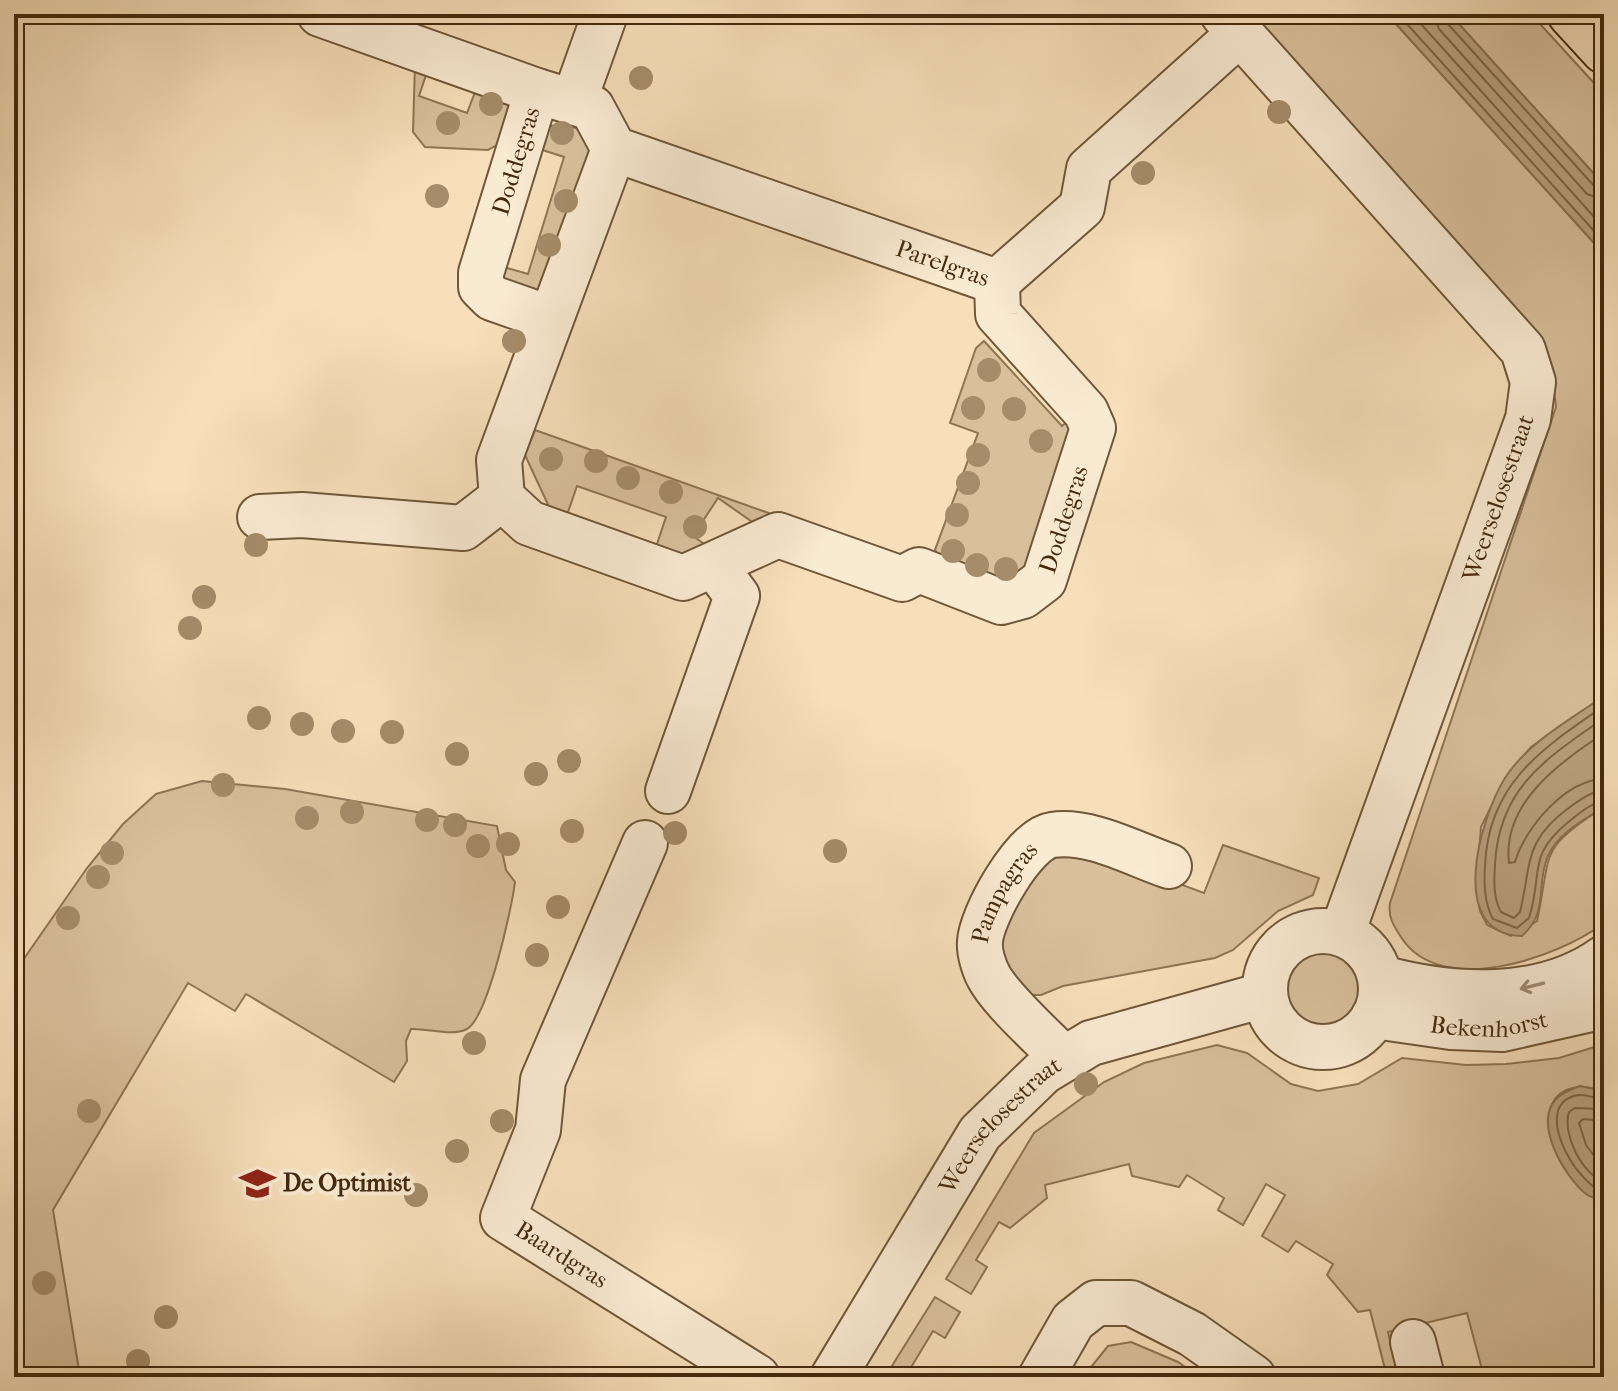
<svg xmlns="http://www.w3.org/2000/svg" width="1618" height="1391" font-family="'IM FELL French Canon',serif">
  <rect width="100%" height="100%" fill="#f6dfba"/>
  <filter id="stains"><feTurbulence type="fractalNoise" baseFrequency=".0025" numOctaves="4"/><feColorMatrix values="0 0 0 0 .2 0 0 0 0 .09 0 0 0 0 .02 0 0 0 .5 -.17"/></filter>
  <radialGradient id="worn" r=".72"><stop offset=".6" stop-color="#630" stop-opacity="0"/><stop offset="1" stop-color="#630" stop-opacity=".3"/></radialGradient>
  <g fill="#d8c09c" stroke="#8e7554" stroke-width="2">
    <path d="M1241,14H1387L1604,254V696L1531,747L1505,778L1481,827L1476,887L1480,911L1487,925L1511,936L1537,921C1552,851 1537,850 1604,807V923C1558,958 1440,999 1401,937C1393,925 1388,917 1390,903L1556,407L1551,367Z"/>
    <polygon points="1450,14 1531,14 1604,94 1604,185"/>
    <polygon points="415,64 428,69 419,96 467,113 477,87 512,104 501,143 488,150 425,147 413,132"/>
    <polygon points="559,123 588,132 594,141 539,295 502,287 500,266 528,274 564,157 536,148 547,128"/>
    <polygon points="984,341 1062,426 1071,418 1076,424 1032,566 1013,582 945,567 935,550 978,433 950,423 976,348"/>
    <polygon points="535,430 777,516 761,528 718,498 693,536 714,551 692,561 656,547 666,517 577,486 567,515 550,509 525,455"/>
    <path d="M202,781L285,789L497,826L506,870L515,882C512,907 488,1017 467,1029C452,1037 427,1028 411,1029L406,1041L407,1061L394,1082L246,994L235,1011L188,983L53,1210L80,1376L37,1377L14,1361V973L87,868L123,824L156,794Z"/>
    <polygon points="1223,845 1319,878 1313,895 1278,911 1233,950 1215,958 1063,986 1041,995 1028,995 1004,972 998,920 1031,862 1079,847 1204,893"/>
    <circle cx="1322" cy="990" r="48"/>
    <path d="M1604,1044V1091C1597,1090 1586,1086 1579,1087C1519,1093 1561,1189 1604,1200V1377H1484L1467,1313L1388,1332L1399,1377H1387L1370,1310L1358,1312L1327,1275L1333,1264L1296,1241L1288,1252L1262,1236L1285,1195L1266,1184L1243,1225L1218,1210L1224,1198L1187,1175L1179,1187L1132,1176L1129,1164L1045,1185L1047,1198L1010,1228L999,1222L976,1260L987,1267L971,1294L946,1279L1034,1133L1104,1082L1144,1063L1217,1045L1247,1053L1291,1084L1318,1091L1358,1084L1402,1058L1466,1065L1506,1064L1559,1058Z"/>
    <polygon points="935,1297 960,1312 945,1338 933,1331 910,1369 921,1377 885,1377"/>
    <polygon points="1131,1342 1178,1362 1199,1377 1083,1377 1108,1346"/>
  </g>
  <g fill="#b9a17f" stroke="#8a7151" stroke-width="2">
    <polygon points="1387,14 1450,14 1604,185 1604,254"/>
    <path d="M1604,696V807C1585,819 1558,833 1548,856C1535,886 1550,911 1522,936C1446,935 1480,818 1505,778C1528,742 1570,720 1604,696Z"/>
    <path d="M1580,1086L1604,1091V1200C1598,1199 1591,1198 1586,1194C1565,1177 1532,1123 1557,1098C1563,1092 1572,1089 1580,1086Z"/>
  </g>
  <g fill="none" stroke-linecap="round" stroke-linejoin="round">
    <g stroke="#7e6646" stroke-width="2">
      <polyline points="1398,14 1604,242"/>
      <polyline points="1412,14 1604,228"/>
      <polyline points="1434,14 1439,29 1587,194 1604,200"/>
      <polyline points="1445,14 1447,23 1595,187 1604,190"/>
      <path d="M1604,706C1543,748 1488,783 1485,866C1484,884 1484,902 1493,919L1517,928L1529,918C1544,871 1525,856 1572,819C1581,812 1593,802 1604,801"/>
      <path d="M1604,718C1547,758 1499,787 1495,864C1494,880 1493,898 1501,912L1514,918L1520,912C1532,863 1523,841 1570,807C1580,800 1591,791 1604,791"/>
      <path d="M1604,733C1561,762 1502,802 1509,863L1515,862C1525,828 1565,780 1604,779"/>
      <path d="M1604,1099C1596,1099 1586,1094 1579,1095C1529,1102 1575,1184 1604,1192"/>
      <path d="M1604,1109L1575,1108L1569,1112C1562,1134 1582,1174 1604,1182"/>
      <polyline points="1604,1121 1583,1119 1579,1123 1586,1145 1604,1169"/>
    </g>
    <defs>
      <g id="minor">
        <polyline points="320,14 537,91 481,273 481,287 492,298 549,318"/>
        <polyline points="1223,14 1523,350 1533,382 1528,419 1342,933"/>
        <path id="s1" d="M537,91L592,108L614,149L997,282L1082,207L1089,169L1240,33"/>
        <polyline points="574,101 605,14"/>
        <path id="s2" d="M614,149L499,460L502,498L529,523L683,578L778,535L902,579L919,570L1001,602L1023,596L1044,580L1093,428L1086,412L998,314L997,282"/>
        <polyline points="260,517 302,515 463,528 502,498"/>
        <polyline points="668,791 737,596 714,565"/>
        <path id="s3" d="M645,843L543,1080L538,1130L503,1218L757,1377"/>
        <circle cx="1323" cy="989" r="58"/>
        <path d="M1381,978C1452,997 1541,1003 1604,958"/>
        <path id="s4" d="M1374,1016L1451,1027L1502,1029L1604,1006"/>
        <path id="s5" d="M1063,1058C1043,1037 1002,1001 989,977C984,968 979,952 980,942C981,916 1024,839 1052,835C1089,829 1134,854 1169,866"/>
        <polyline points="1413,1342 1422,1377"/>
        <path id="s6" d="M833,1377L980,1133L1043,1072L1091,1043L1264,995"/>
        <polyline points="1041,1377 1073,1321 1096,1303 1131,1303 1192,1334 1253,1377"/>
      </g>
      <polyline id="major" points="1570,14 1604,51"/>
    </defs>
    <use href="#minor" stroke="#705738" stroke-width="48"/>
    <use href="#major" stroke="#442a0c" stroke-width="48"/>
    <use href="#minor" stroke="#f9ead2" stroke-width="44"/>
    <use href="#major" stroke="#f6dfba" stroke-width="44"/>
  </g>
  <g fill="#a58c6a">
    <circle cx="641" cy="78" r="12"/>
    <circle cx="491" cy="104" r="12"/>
    <circle cx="1279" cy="112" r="12"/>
    <circle cx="448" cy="123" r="12"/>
    <circle cx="562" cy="133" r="12"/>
    <circle cx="1143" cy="173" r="12"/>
    <circle cx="437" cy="196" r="12"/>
    <circle cx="566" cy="201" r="12"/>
    <circle cx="549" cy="245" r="12"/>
    <circle cx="514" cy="341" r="12"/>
    <circle cx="989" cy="370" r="12"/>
    <circle cx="973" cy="408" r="12"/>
    <circle cx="1014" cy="409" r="12"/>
    <circle cx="1041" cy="441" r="12"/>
    <circle cx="978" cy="455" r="12"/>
    <circle cx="551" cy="459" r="12"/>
    <circle cx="596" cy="461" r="12"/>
    <circle cx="628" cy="478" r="12"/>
    <circle cx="968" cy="483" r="12"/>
    <circle cx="671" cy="492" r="12"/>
    <circle cx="957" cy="515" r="12"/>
    <circle cx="695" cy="527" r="12"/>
    <circle cx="256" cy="545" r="12"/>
    <circle cx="953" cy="551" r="12"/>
    <circle cx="977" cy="565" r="12"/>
    <circle cx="1006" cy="569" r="12"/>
    <circle cx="204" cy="597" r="12"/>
    <circle cx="190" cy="628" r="12"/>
    <circle cx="259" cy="718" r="12"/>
    <circle cx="302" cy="724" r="12"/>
    <circle cx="343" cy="731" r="12"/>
    <circle cx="392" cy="732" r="12"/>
    <circle cx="457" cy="754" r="12"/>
    <circle cx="569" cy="761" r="12"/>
    <circle cx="536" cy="774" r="12"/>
    <circle cx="223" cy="785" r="12"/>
    <circle cx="352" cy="812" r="12"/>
    <circle cx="307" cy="818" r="12"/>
    <circle cx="427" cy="820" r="12"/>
    <circle cx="455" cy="825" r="12"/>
    <circle cx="572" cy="831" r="12"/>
    <circle cx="675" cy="833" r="12"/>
    <circle cx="508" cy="844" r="12"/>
    <circle cx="478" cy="846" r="12"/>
    <circle cx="835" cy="851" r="12"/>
    <circle cx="112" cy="853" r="12"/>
    <circle cx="98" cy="877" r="12"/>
    <circle cx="558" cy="907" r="12"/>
    <circle cx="68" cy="918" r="12"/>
    <circle cx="537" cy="955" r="12"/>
    <circle cx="474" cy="1043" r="12"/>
    <circle cx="1086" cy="1084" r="12"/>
    <circle cx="89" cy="1111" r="12"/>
    <circle cx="502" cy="1121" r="12"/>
    <circle cx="457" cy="1151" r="12"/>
    <circle cx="416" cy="1195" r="12"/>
    <circle cx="44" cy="1283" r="12"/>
    <circle cx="166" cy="1317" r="12"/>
    <circle cx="138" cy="1361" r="12"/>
  </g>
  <defs><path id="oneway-shaft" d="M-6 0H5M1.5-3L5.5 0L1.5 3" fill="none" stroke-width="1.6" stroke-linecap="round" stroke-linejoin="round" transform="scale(2)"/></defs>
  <use stroke="#9e8a6f" href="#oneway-shaft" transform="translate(1532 986) rotate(166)"/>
  <defs>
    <symbol id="school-bare" viewBox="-9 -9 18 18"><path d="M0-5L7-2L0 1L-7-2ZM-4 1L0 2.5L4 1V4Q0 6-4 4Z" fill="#8f2418" stroke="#f9ead2" stroke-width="2.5" paint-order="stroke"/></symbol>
  </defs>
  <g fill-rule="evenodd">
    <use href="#school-bare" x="232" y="1158" width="51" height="51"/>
  </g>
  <g text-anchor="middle" stroke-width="8" stroke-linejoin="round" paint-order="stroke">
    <g font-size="24" fill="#442a0c" stroke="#f9ead2">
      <text transform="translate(516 161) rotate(-73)" y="8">Doddegras</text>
      <text dy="8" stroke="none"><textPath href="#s1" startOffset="452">Parelgras</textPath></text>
      <text transform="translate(1498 498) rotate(-71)" y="8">Weerselosestraat</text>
      <text dy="8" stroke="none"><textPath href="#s2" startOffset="1026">Doddegras</textPath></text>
      <text dy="8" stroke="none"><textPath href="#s5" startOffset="202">Pampagras</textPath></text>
      <text dy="8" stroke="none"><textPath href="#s4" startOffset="116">Bekenhorst</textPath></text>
      <text dy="8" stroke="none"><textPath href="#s6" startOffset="304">Weerselosestraat</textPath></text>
      <text dy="8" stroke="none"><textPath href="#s3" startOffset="472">Baardgras</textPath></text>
    </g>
    <g font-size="24" font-weight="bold" fill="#442a0c" stroke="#f9ead2" text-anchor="start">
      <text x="283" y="1191">De Optimist</text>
    </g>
  </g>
  <rect width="1618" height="1391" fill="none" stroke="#f6dfba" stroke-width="48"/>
  <rect x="16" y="16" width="1586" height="1359" fill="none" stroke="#442a0c" stroke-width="4"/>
  <rect x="24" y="24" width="1570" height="1343" fill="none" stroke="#442a0c" stroke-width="2"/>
  <rect width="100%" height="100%" filter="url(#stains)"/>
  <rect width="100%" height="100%" fill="url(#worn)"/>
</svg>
